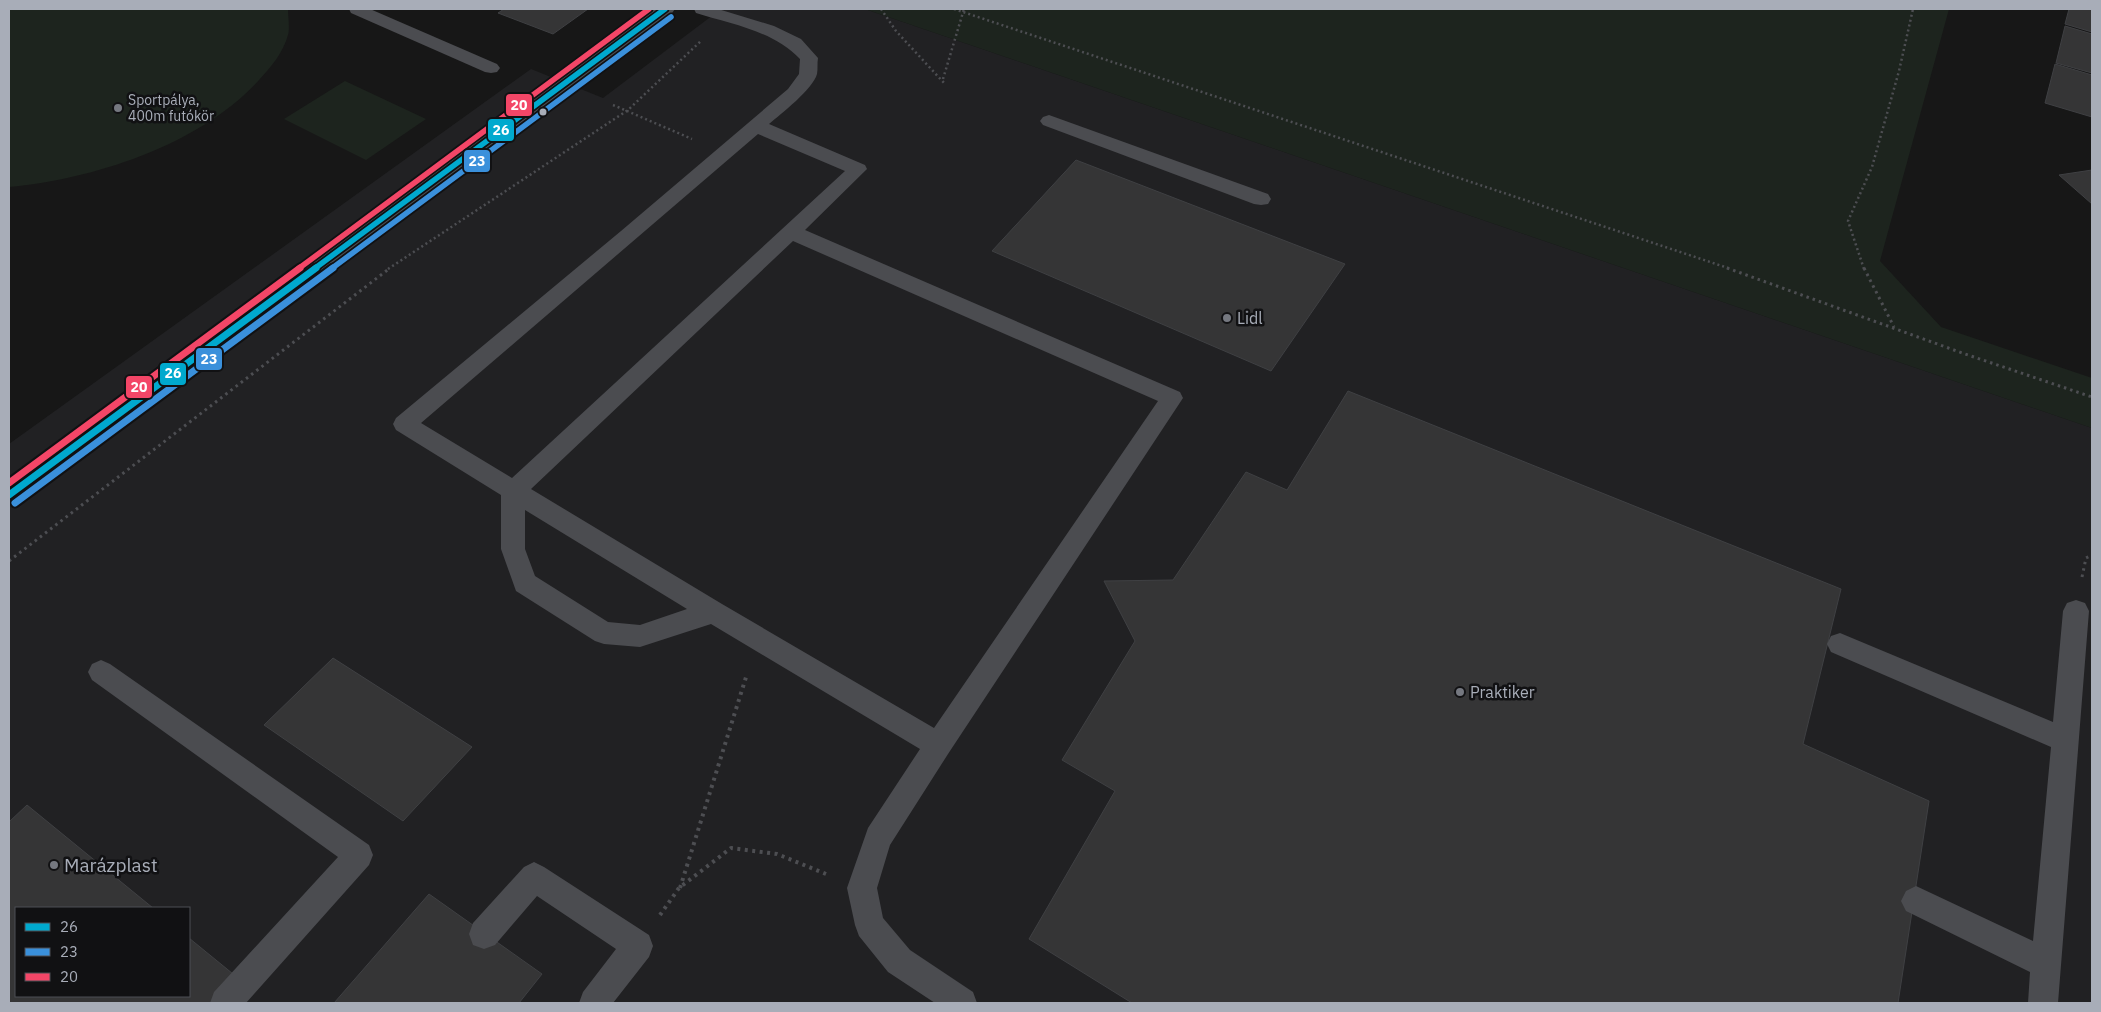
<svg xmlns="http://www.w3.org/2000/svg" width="2101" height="1012" font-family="'IBM Plex Sans',sans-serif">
  <rect width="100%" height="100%" fill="#171717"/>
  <path fill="#212123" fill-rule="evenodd" d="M721,9H865L2092,428V1003H9V444L531,69L603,98ZM16,908H189V996H16Z"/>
  <g fill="#1d241e">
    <path d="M9,9H288C288,17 290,28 288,35C283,53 271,67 259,80C200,145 94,179 9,187Z"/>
    <polygon points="865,9 1949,9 1880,261 1941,327 2092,378 2092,428"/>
    <polygon points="345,81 426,119 366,160 284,119"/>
  </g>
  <g fill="#353536" stroke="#3f4043">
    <polygon points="504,9 588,9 553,34 498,13"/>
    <polygon points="2069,9 2092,9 2092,32 2065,24"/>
    <polygon points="2065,26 2092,34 2092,73 2056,63"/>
    <polygon points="2055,64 2092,75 2092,117 2045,103"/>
    <polygon points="1076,160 1345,264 1271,371 992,251"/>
    <polygon points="2092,170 2092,204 2059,175"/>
    <polygon points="1348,391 1841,589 1803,744 1929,801 1898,1003 1132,1003 1029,939 1115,791 1062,760 1135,641 1104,581 1173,580 1246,472 1287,490"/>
    <polygon points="333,658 472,747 403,821 264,725"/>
    <polygon points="27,805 153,908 16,908 16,996 189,996 189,938 238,978 215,1003 9,1003 9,822"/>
    <polygon points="429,894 542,974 519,1003 334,1003"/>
  </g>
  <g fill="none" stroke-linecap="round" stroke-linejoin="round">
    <g stroke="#4d4e52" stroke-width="2.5" stroke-dasharray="2 3" stroke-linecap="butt">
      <polyline points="881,9 896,31 945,84"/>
      <polyline points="954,9 1731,269"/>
      <polyline points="943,79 964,9"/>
      <polyline points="613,105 692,139"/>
      <polyline points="388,269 628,110 702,40"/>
      <polyline points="1864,269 1848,221 1872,167 1899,71 1913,9"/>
    </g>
    <g stroke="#4d4e52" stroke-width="3" stroke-dasharray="2.5 4" stroke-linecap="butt">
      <polyline points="1727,268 1965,354 2092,397"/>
      <polyline points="1864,268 1894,327"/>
      <polyline points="9,561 390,268"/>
      <polyline points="2082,577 2086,558 2092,555"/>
    </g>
    <g stroke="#4d4e52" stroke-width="4" stroke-dasharray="3 4.5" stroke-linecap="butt">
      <polyline points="680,888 747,674"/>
      <polyline points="660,915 679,888 731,848 777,854 826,874"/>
    </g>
    <g fill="#4b4c50" fill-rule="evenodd">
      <polygon points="349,9 370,9 497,64 500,68 497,72 491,73 485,72 351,13"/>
      <path d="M694,9H718L774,26L801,39L818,58C817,63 818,69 817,74C813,89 781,114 769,124L865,165L867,169L805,230L1180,392L1183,398L948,754L890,845L877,888L883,918L910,950L973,992L977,1003H935L888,972L859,936L855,925L847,888L868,828L920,749L711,624L640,647L604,644L595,641L516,591L501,549V495L396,430L393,424L396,418L621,231L788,89L799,74L800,59C774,31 731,24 696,13ZM758,134L845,171L512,478L421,423ZM793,241L1158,401L934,728L722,604L531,489ZM525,510L687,609L640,625L608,622L535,576L525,549Z"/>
      <polygon points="1049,115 1268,194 1271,199 1268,204 1261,205 1254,204 1043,125 1040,121 1043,117"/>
      <polygon points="2076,600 2085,603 2089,611 2058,1003 2028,1003 2030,972 1906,911 1901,901 1906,891 1916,886 2033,941 2051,747 1831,652 1827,644 1831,636 1840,633 2053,722 2063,611 2067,603"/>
      <polygon points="101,660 110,664 369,845 373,855 369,865 246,1003 210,1003 214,992 338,857 92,680 88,672 92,664"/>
      <polygon points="534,862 544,867 649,935 653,946 649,957 613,1003 579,1003 583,992 616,949 537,896 495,945 484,949 473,945 469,934 473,923 524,867"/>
    </g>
    <polygon fill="#4d4f52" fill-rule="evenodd" points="653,9 675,9 672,13 19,503 9,506 9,480"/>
    <defs>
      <polyline id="bus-1-far1" points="314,269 665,9"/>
      <polyline id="bus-1" points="9,495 316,268"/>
      <polyline id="bus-2-far1" points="331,269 671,17"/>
      <polyline id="bus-2" points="15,503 333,268"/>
      <polyline id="bus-3-far1" points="298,269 649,9"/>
      <polyline id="bus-3" points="9,483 300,268"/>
    </defs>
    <use href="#bus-1-far1" stroke="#111113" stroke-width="9"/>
    <use href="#bus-1" stroke="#111113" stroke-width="11"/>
    <use href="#bus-2-far1" stroke="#111113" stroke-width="9"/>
    <use href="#bus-2" stroke="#111113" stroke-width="11"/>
    <use href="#bus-3-far1" stroke="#111113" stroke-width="9"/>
    <use href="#bus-3" stroke="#111113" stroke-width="11"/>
    <use href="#bus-1-far1" stroke="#00a9ce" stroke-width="5.5"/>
    <use href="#bus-1" stroke="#00a9ce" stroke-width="7"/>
    <use href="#bus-2-far1" stroke="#3a90db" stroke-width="5.5"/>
    <use href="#bus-2" stroke="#3a90db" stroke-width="7"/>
    <use href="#bus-3-far1" stroke="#f34667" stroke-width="5.5"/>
    <use href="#bus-3" stroke="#f34667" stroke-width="7"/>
  </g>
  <g fill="#757880" stroke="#111113" stroke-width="2">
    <circle cx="118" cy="108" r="5"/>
    <circle cx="1227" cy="318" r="5"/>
    <circle cx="1460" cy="692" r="5"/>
    <circle cx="54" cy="865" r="5"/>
  </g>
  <circle fill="#a8adb8" stroke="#111113" stroke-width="2" cx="543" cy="112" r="4.5"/>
  <g text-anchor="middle" stroke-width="5" stroke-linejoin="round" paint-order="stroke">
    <g font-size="14" fill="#a8adb8" stroke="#111113" text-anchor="start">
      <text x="128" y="105">Sportpálya,<tspan x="128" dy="16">400m futókör</tspan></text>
    </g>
    <g font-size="16" fill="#a8adb8" stroke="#111113" text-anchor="start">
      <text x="1237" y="324">Lidl</text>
      <text x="1470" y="698">Praktiker</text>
    </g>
    <g font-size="19" fill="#a8adb8" stroke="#111113" text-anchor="start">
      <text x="64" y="872">Marázplast</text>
    </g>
  </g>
  <g stroke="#111113" stroke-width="2">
    <rect x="505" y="93" width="28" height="24" rx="5" fill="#f34667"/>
    <rect x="487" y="118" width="28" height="24" rx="5" fill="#00a9ce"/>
    <rect x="463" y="149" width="28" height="24" rx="5" fill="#3a90db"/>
    <rect x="195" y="347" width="28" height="24" rx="5" fill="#3a90db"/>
    <rect x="159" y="362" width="28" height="24" rx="5" fill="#00a9ce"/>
    <rect x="125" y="375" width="28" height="24" rx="5" fill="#f34667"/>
  </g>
  <g font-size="14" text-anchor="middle" font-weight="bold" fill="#fff">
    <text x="519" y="110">20</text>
    <text x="501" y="135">26</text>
    <text x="477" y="166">23</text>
    <text x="209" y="364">23</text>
    <text x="173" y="378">26</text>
    <text x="139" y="392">20</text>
  </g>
  <rect width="2101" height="1012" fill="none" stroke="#a8adb8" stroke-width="20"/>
  <rect x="15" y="907" width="175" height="90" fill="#111113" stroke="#4d4f55"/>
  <rect x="25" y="923" width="25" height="8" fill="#00a9ce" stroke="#4d4f55"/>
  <text x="60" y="932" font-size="15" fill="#a8adb8">26</text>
  <rect x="25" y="948" width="25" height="8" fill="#3a90db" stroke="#4d4f55"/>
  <text x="60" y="957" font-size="15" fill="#a8adb8">23</text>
  <rect x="25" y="973" width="25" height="8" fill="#f34667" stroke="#4d4f55"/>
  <text x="60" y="982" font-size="15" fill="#a8adb8">20</text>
</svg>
